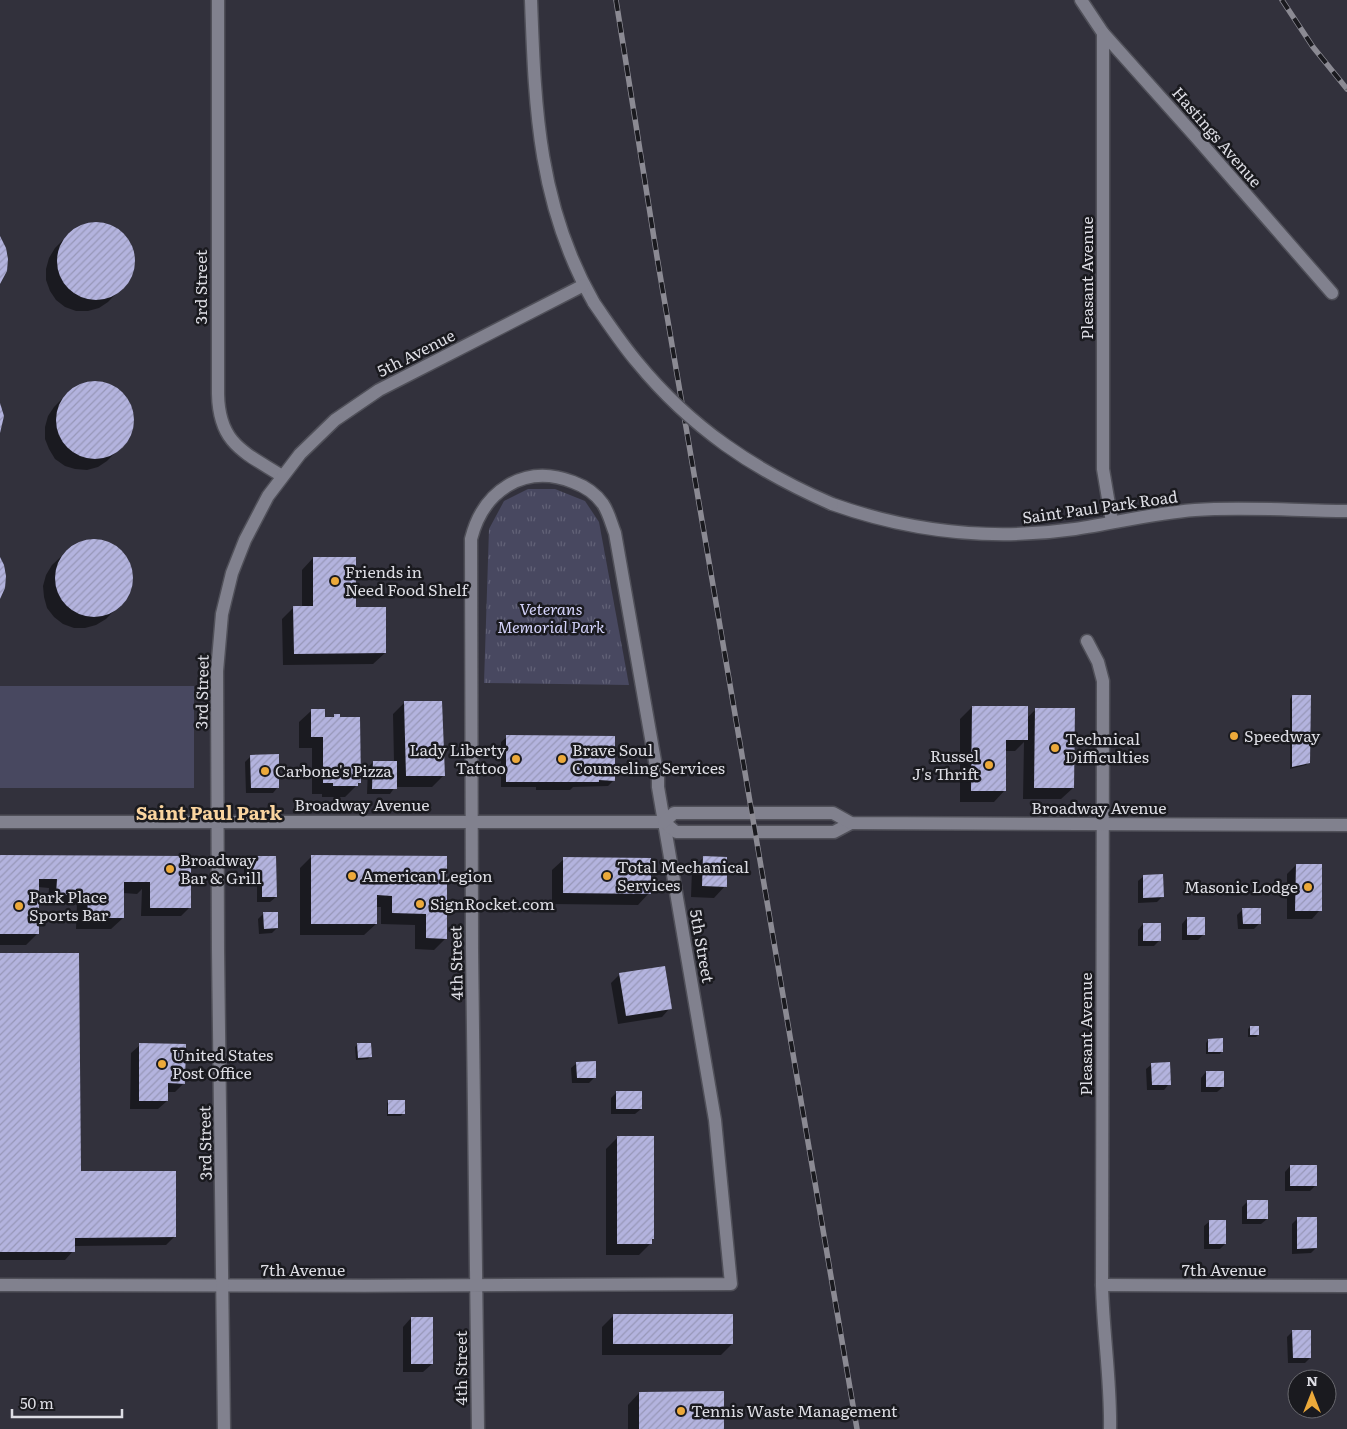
<svg xmlns="http://www.w3.org/2000/svg" width="1347" height="1429" font-family="Literata,serif">
  <defs>
    <pattern id="park-tufts" width="24" height="20" patternUnits="userSpaceOnUse" patternTransform="scale(1.25)"><rect width="24" height="20" fill="#484860"/><path d="M3 7l-1-3M5 7V3M7 7l1-3M15 17l-1-3M17 17v-4M19 17l1-3" fill="none" stroke="#626277"/></pattern>
    <pattern id="building-hatch" width="6" height="6" patternUnits="userSpaceOnUse" patternTransform="scale(1.25)"><rect width="6" height="6" fill="#b3b3de"/><path d="M-1 1l2-2M0 6l6-6M5 7l2-2" fill="none" stroke="#9797b8"/></pattern>
  </defs>
  <rect width="100%" height="100%" fill="#32313c"/>
  <rect fill="#484860" x="0" y="686" width="194" height="102"/>
  <polygon fill="url(#park-tufts)" points="528,489 555,489 585,501 599,522 629,685 484,683 489,529 504,501"/>
  <g fill="#0007">
    <polygon points="98,223 109,225 119,230 127,238 132,248 134,260 133,271 128,281 108,302 99,308 88,311 76,311 65,307 56,300 50,291 46,280 46,269 49,258 55,248 67,236 76,229 86,224"/>
    <polygon points="96,381 108,384 118,389 126,397 131,407 133,418 132,430 127,440 107,461 98,467 87,470 75,469 65,466 55,459 49,449 45,439 45,427 48,416 54,407 66,395 75,387 85,383"/>
    <polygon points="95,540 106,542 116,547 124,555 130,566 132,577 131,588 126,598 106,619 96,625 85,628 74,628 63,624 54,617 47,608 44,597 43,586 46,575 52,565 65,553 73,546 84,541"/>
    <polygon points="313,558 355,609 385,653 373,664 283,665 282,619 294,607 302,607 302,570"/>
    <polygon points="1292,696 1309,762 1306,765 1290,769 1290,699"/>
    <polygon points="405,702 444,775 432,787 395,787 390,794 367,794 368,767 373,762 394,762 393,714"/>
    <polygon points="972,707 1027,718 1036,709 1073,788 1061,799 1023,799 1024,742 1015,751 1005,751 1005,790 994,802 960,802 960,719"/>
    <polygon points="311,711 324,718 332,718 334,716 359,783 345,797 322,797 322,794 312,794 312,748 299,748 299,722"/>
    <polygon points="507,737 614,780 608,786 573,787 570,790 536,790 536,787 501,787 501,742"/>
    <polygon points="251,756 278,787 273,793 246,793 245,762"/>
    <polygon points="0,856 190,857 190,907 181,916 141,916 142,889 137,894 123,893 123,918 111,929 76,929 77,903 48,903 49,888 38,887 38,933 26,945 0,945"/>
    <polygon points="312,856 446,858 446,938 434,950 415,949 415,925 381,924 381,907 376,907 376,924 364,935 300,935 300,868"/>
    <polygon points="249,857 275,857 276,897 270,902 257,902 257,876 244,876 244,863"/>
    <polygon points="703,858 725,886 714,898 691,897 692,869"/>
    <polygon points="564,859 649,893 638,905 552,904 552,870"/>
    <polygon points="1296,865 1320,910 1312,919 1287,919 1287,874"/>
    <polygon points="1144,876 1162,897 1157,902 1138,903 1138,881"/>
    <polygon points="1243,909 1260,923 1254,929 1238,929 1237,915"/>
    <polygon points="264,913 277,928 272,933 259,934 258,919"/>
    <polygon points="1187,918 1204,934 1198,940 1182,940 1182,924"/>
    <polygon points="1143,924 1160,940 1154,946 1138,946 1138,930"/>
    <polygon points="0,955 79,1173 175,1236 166,1245 73,1246 73,1251 65,1260 0,1260"/>
    <polygon points="620,974 670,1008 662,1017 618,1024 611,983"/>
    <polygon points="1250,1027 1258,1035 1256,1037 1248,1037 1248,1029"/>
    <polygon points="1208,1040 1222,1051 1220,1054 1206,1054 1206,1043"/>
    <polygon points="358,1044 370,1057 368,1059 356,1060 355,1047"/>
    <polygon points="140,1045 184,1083 175,1092 167,1092 167,1101 158,1109 130,1109 131,1053"/>
    <polygon points="577,1063 595,1077 589,1083 572,1083 571,1068"/>
    <polygon points="1152,1064 1169,1084 1164,1090 1147,1090 1146,1069"/>
    <polygon points="1206,1072 1223,1087 1217,1092 1201,1092 1201,1078"/>
    <polygon points="616,1093 641,1109 635,1114 611,1114 611,1098"/>
    <polygon points="389,1101 403,1113 401,1116 387,1116 387,1103"/>
    <polygon points="617,1138 653,1238 651,1243 639,1255 606,1255 606,1149"/>
    <polygon points="1290,1166 1316,1185 1310,1191 1285,1191 1285,1172"/>
    <polygon points="1248,1201 1267,1219 1261,1224 1242,1224 1242,1207"/>
    <polygon points="1297,1219 1316,1248 1311,1253 1292,1254 1292,1224"/>
    <polygon points="1210,1221 1225,1244 1220,1249 1204,1249 1204,1226"/>
    <polygon points="614,1315 732,1344 721,1355 602,1355 602,1327"/>
    <polygon points="411,1318 432,1364 423,1372 403,1372 403,1327"/>
    <polygon points="1293,1331 1310,1358 1305,1363 1288,1363 1287,1337"/>
    <polygon points="639,1393 723,1429 628,1429 628,1405"/>
  </g>
  <g fill="url(#building-hatch)">
    <circle cx="96" cy="261" r="39"/>
    <polygon points="0,236 6,248 8,259 7,271 0,284"/>
    <circle cx="95" cy="420" r="39"/>
    <polygon points="0,403 4,416 0,433"/>
    <circle cx="94" cy="578" r="39"/>
    <polygon points="0,557 4,565 6,576 5,588 0,599"/>
    <polygon points="313,557 356,557 356,607 386,607 386,653 294,654 293,606 313,606"/>
    <polygon points="1292,695 1311,695 1310,763 1292,767"/>
    <polygon points="404,701 442,701 445,776 406,776"/>
    <polygon points="972,706 1028,706 1028,740 1006,740 1006,791 971,791"/>
    <polygon points="1035,708 1075,708 1074,788 1034,788"/>
    <polygon points="311,709 325,709 325,717 334,717 334,714 340,714 340,717 360,717 361,783 358,783 358,786 333,786 333,783 323,783 323,737 311,737"/>
    <polygon points="506,735 615,736 615,781 599,780 599,782 506,782"/>
    <polygon points="279,754 279,788 251,788 250,755"/>
    <polygon points="373,761 397,761 397,789 372,789"/>
    <polygon points="0,855 191,856 191,908 150,908 150,882 124,882 124,918 87,918 88,895 56,895 57,879 39,879 39,934 0,934"/>
    <polygon points="311,855 447,856 447,939 426,938 426,914 392,913 392,896 377,895 377,924 311,924"/>
    <polygon points="249,856 276,856 277,897 262,897 262,871 249,871"/>
    <polygon points="703,856 727,857 727,887 702,886"/>
    <polygon points="563,857 651,858 651,894 563,893"/>
    <polygon points="1296,864 1322,864 1322,911 1295,911"/>
    <polygon points="1163,874 1164,897 1143,898 1143,875"/>
    <polygon points="1242,908 1261,908 1261,924 1243,924"/>
    <polygon points="263,912 278,912 278,928 264,929"/>
    <rect x="1187" y="917" width="18" height="18"/>
    <rect x="1143" y="923" width="18" height="18"/>
    <polygon points="0,953 79,953 81,1171 176,1171 176,1237 75,1238 75,1252 0,1252"/>
    <polygon points="665,966 672,1009 626,1016 619,973"/>
    <rect x="1250" y="1026" width="9" height="9"/>
    <polygon points="1223,1038 1223,1052 1208,1052 1208,1039"/>
    <polygon points="139,1043 186,1044 185,1084 168,1083 168,1101 139,1101"/>
    <polygon points="357,1043 371,1043 372,1057 358,1058"/>
    <polygon points="596,1061 596,1078 577,1078 576,1062"/>
    <polygon points="1170,1062 1171,1085 1152,1085 1151,1063"/>
    <rect x="1206" y="1071" width="18" height="16"/>
    <rect x="616" y="1091" width="26" height="18"/>
    <rect x="388" y="1100" width="17" height="14"/>
    <polygon points="617,1136 654,1136 654,1239 652,1239 652,1244 617,1244"/>
    <rect x="1290" y="1165" width="27" height="21"/>
    <rect x="1247" y="1200" width="21" height="19"/>
    <polygon points="1297,1217 1317,1217 1317,1248 1297,1249"/>
    <rect x="1209" y="1220" width="17" height="24"/>
    <rect x="613" y="1314" width="120" height="30"/>
    <rect x="411" y="1317" width="22" height="47"/>
    <polygon points="1292,1330 1311,1330 1311,1358 1293,1358"/>
    <polygon points="724,1391 724,1429 639,1429 639,1392"/>
  </g>
  <g fill="none" stroke-linecap="round" stroke-linejoin="round">
    <defs>
      <g id="street">
        <path d="M218,0V394C219,444 244,452 282,476"/>
        <polyline points="1081,0 1103,33 1195,136 1332,293"/>
        <polyline points="1103,33 1103,469 1112,522"/>
        <path d="M1087,641L1098,662L1103,681L1102,1285C1103,1333 1111,1381 1110,1429"/>
        <polyline points="0,822 218,822"/>
        <path d="M0,1285C244,1286 487,1286 731,1284L715,1120L658,787V778L615,533C611,523 609,513 603,504C596,494 584,486 573,482C524,463 483,491 471,539L472,949L478,1429"/>
        <polyline points="1102,1285 1347,1286"/>
      </g>
      <g id="secondary">
        <path d="M531,0C535,109 538,205 594,303"/>
        <path d="M832,504C911,532 992,541 1075,529C1115,523 1155,513 1195,510C1245,506 1297,511 1347,511"/>
        <polyline points="218,822 664,822 676,832 834,832 851,823"/>
        <polyline points="664,822 674,813 833,813 851,823 1347,825"/>
        <polyline points="224,1429 218,950 217,671 222,614 232,573 245,540 268,496 300,454 335,420 379,390 584,285"/>
      </g>
    </defs>
    <use href="#street" stroke="#505059" stroke-width="15"/>
    <use href="#secondary" stroke="#505059" stroke-width="15"/>
    <use href="#street" stroke="#81818e" stroke-width="12"/>
    <use href="#secondary" stroke="#81818e" stroke-width="12"/>
    <defs>
      <g id="rail">
        <polyline points="616,0 657,257 857,1429"/>
        <polyline points="1282,0 1313,47 1347,89"/>
      </g>
    </defs>
    <use href="#rail" stroke="#8b8a93" stroke-width="5.5"/>
    <use href="#rail" stroke="#1a1a1f" stroke-width="4" stroke-dasharray="11" stroke-linecap="butt"/>
    <defs>
      <path id="secondary-bridge" d="M594,303C608,323 621,343 637,362C691,428 754,470 832,504"/>
    </defs>
    <use href="#secondary-bridge" stroke="#505059" stroke-width="15" stroke-linecap="butt"/>
    <use href="#secondary-bridge" stroke="#81818e" stroke-width="12"/>
  </g>
  <g fill="#eca93a" stroke="#1a1a1f" stroke-width="2">
    <circle cx="335" cy="581" r="5"/>
    <circle cx="1234" cy="736" r="5"/>
    <circle cx="1055" cy="748" r="5"/>
    <circle cx="516" cy="759" r="5"/>
    <circle cx="562" cy="759" r="5"/>
    <circle cx="989" cy="765" r="5"/>
    <circle cx="265" cy="771" r="5"/>
    <circle cx="170" cy="869" r="5"/>
    <circle cx="352" cy="876" r="5"/>
    <circle cx="607" cy="876" r="5"/>
    <circle cx="1308" cy="887" r="5"/>
    <circle cx="420" cy="904" r="5"/>
    <circle cx="19" cy="906" r="5"/>
    <circle cx="162" cy="1064" r="5"/>
    <circle cx="681" cy="1411" r="5"/>
  </g>
  <g text-anchor="middle" stroke-width="5" stroke-linejoin="round" paint-order="stroke">
    <g font-size="16" fill="#dddde4" stroke="#1a1a1f">
      <text transform="translate(1217 137) rotate(49)" y="6">Hastings Avenue</text>
      <text transform="translate(1087 278) rotate(-90)" y="6">Pleasant Avenue</text>
      <text transform="translate(201 287) rotate(-90)" y="6">3rd Street</text>
      <text transform="translate(416 353) rotate(-27)" y="6">5th Avenue</text>
      <text transform="translate(1100 507) rotate(-8)" y="6">Saint Paul Park Road</text>
      <text transform="translate(202 692) rotate(-89)" y="6">3rd Street</text>
      <text x="362" y="811">Broadway Avenue</text>
      <text x="1099" y="814">Broadway Avenue</text>
      <text transform="translate(702 946) rotate(80)" y="6">5th Street</text>
      <text transform="translate(456 963) rotate(-91)" y="6">4th Street</text>
      <text transform="translate(1086 1034) rotate(-90)" y="6">Pleasant Avenue</text>
      <text transform="translate(205 1143) rotate(-91)" y="6">3rd Street</text>
      <text x="303" y="1276">7th Avenue</text>
      <text x="1224" y="1276">7th Avenue</text>
      <text transform="translate(461 1368) rotate(-90)" y="6">4th Street</text>
    </g>
    <g font-size="16" fill="#dddde4" stroke="#1a1a1f" text-anchor="start">
      <text x="345" y="578">Friends in<tspan x="345" dy="18">Need Food Shelf</tspan></text>
      <text x="1244" y="742">Speedway</text>
      <text x="1065" y="745">Technical<tspan x="1065" dy="18">Difficulties</tspan></text>
      <text x="506" y="756" text-anchor="end">Lady Liberty<tspan x="506" dy="18">Tattoo</tspan></text>
      <text x="572" y="756">Brave Soul<tspan x="572" dy="18">Counseling Services</tspan></text>
      <text x="979" y="762" text-anchor="end">Russel<tspan x="979" dy="18">J's Thrift</tspan></text>
      <text x="275" y="777">Carbone's Pizza</text>
      <text x="180" y="866">Broadway<tspan x="180" dy="18">Bar &amp; Grill</tspan></text>
      <text x="617" y="873">Total Mechanical<tspan x="617" dy="18">Services</tspan></text>
      <text x="362" y="882">American Legion</text>
      <text x="1298" y="893" text-anchor="end">Masonic Lodge</text>
      <text x="29" y="903">Park Place<tspan x="29" dy="18">Sports Bar</tspan></text>
      <text x="430" y="910">SignRocket.com</text>
      <text x="172" y="1061">United States<tspan x="172" dy="18">Post Office</tspan></text>
      <text x="691" y="1417">Tennis Waste Management</text>
    </g>
    <g font-size="16" font-style="italic" fill="#d4d3fb" stroke="#1a1a1f">
      <text x="551" y="615">Veterans<tspan x="551" dy="18">Memorial Park</tspan></text>
    </g>
    <g font-size="19" font-weight="bold" fill="#fad49f" stroke="#1a1a1f">
      <text x="209" y="820">Saint Paul Park</text>
    </g>
  </g>
  <g transform="translate(1312 1394)"><circle r="24" fill="#1a1a1f" stroke="#68686e"/>
  <path d="M0-4L9 19L0 12L-9 19Z" fill="#eca93a"/>
  <text y="-8" font-size="14" font-weight="bold" text-anchor="middle" fill="#dddde4">N</text>
  </g>
  <path d="M12 1409v8h110v-8" fill="none" stroke="#dddde4" stroke-width="2.5"/>
  <text x="20" y="1409" font-size="15" fill="#dddde4" stroke="#1a1a1f" stroke-width="4" paint-order="stroke">50 m</text>
</svg>
